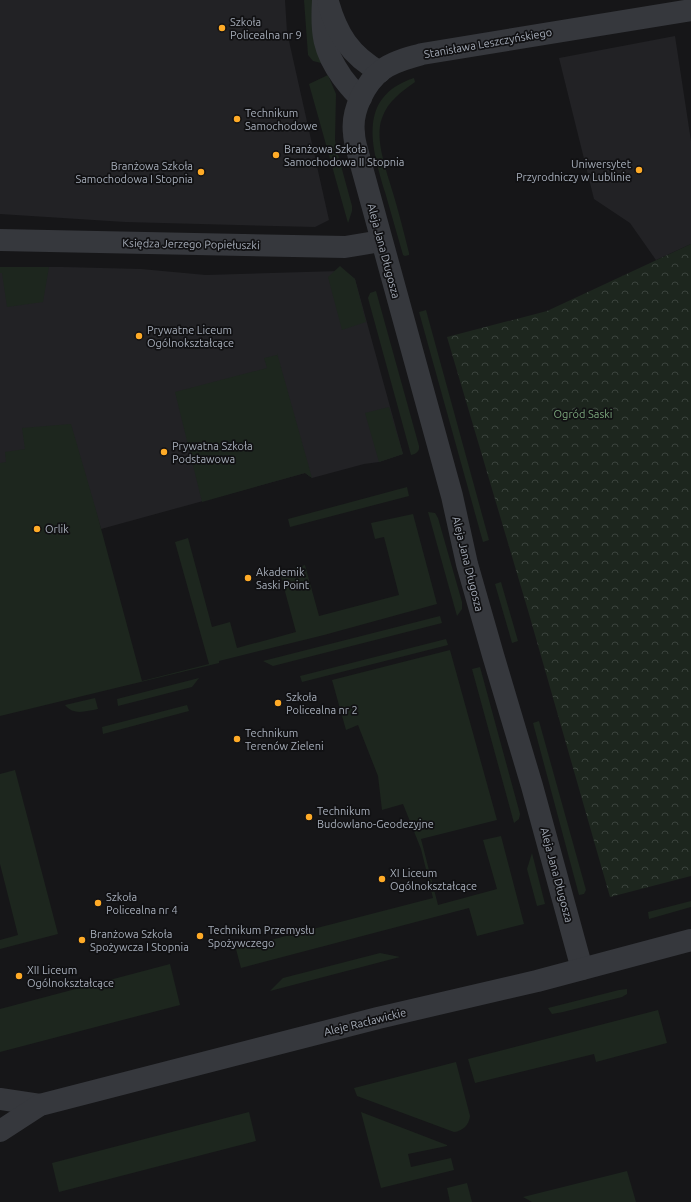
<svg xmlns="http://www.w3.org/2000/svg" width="691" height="1202" font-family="Ubuntu,sans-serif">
  <defs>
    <pattern id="park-crowns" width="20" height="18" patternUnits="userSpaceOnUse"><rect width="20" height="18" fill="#1d261e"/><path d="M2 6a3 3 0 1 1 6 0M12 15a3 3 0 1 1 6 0" fill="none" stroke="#3b433d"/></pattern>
  </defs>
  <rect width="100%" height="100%" fill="#161618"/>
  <g fill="#222225">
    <polygon points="0,0 285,0 287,32 329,220 315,227 125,222 0,214"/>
    <polygon points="675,36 691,141 691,244 656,260 630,223 594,199 559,58"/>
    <polygon points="0,267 63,267 141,269 206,275 339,271 347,273 355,279 403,454 379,462 364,464 312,478 305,473 101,529 79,456 0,467"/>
  </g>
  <g fill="#1d261e">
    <polygon points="304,0 314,0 321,63 313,61 308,55"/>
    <polygon points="328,75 336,94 335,140 337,151 352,206 352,211 348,223 309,84"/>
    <path d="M414,78L415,82C401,92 388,101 382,118C374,139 387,172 393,193C399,213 404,233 409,253V255L405,256L403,255C397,234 391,213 385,192C372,148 356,97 414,78Z"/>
    <polygon points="340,266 355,279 366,322 342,330 328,277"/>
    <polygon points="0,267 49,267 43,302 7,307 2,273 0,273"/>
    <path d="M376,291L419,446C420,451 416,454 411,455L368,298L370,293Z"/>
    <polygon points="426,310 489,540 483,542 419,312"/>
    <polygon points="277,353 312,478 305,473 202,502 175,392 267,368 264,358 277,355"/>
    <polygon points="389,407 403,454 379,462 365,413"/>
    <polygon points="71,424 96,510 142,681 209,664 175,542 188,538 212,627 230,622 237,648 296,632 280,573 305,565 319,616 399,595 384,537 375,539 371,523 413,514 437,604 324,635 219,661 219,663 0,716 0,463 6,462 5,452 25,449 22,428"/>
    <polygon points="407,487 409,496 290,527 288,519"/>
    <polygon points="428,512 435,513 438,518 462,602 462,609 457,616"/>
    <polygon points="501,582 518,641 512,643 495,584"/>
    <polygon points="440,616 442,623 273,666 263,661"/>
    <polygon points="446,639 448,645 302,682 300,676"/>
    <polygon points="450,650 497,820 421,839 438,905 497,889 483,840 501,836 524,924 477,936 469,908 241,968 236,949 433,898 421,849 403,804 382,810 378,776 358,725 346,730 332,680"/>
    <polygon points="480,667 520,814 519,819 514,823 472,669"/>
    <polygon points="199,678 192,687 118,706 117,699"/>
    <path d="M95,698L98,709C86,711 74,716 65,705Z"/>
    <polygon points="187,705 189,711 103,734 102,727"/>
    <polygon points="539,721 586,890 584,894 579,895 533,723"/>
    <polygon points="15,770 58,934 0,949 0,940 18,935 0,864 0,774"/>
    <polygon points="532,853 545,904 537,906 527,869"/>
    <polygon points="691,901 691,907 649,919 648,912"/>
    <polygon points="380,953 400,957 270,991 283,978"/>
    <polygon points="170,964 180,1005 0,1052 0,1009"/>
    <polygon points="627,989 627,994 622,997 563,1012 552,1014 548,1008 619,990"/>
    <polygon points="658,1010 667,1043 596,1062 594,1054 475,1083 468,1059"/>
    <path d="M456,1062L470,1116C469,1125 463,1131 454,1132L357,1096L354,1088Z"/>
    <polygon points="249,1112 256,1141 59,1192 52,1163"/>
    <polygon points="361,1112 447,1145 447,1146 408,1154 411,1167 451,1158 454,1170 381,1188"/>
    <polygon points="627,1171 636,1202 532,1202 523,1197"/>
    <polygon points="467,1183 472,1202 450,1202 447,1188"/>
  </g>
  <polygon fill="url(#park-crowns)" points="691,244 691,876 610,897 529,614 447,337 547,311"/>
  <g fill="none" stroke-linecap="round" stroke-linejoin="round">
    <g stroke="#36383d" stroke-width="22">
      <path d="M323,0C321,33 323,50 342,77C348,85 353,92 361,98"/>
      <path d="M328,2C337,34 350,55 380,72"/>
      <polyline points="0,240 345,247 381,241"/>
      <path d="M582,969L532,786L493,655L467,564L452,496L359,157C357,149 354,141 354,133C351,111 365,83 382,70C394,61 409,58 422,54L691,10"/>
      <polyline points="0,1099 40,1105"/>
      <polyline points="0,1131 40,1105 378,1018 537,981 691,940"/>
    </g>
  </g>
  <g fill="#ffab27" stroke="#111113" stroke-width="1.5">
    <circle cx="222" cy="28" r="4"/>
    <circle cx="237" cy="119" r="4"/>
    <circle cx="276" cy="155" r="4"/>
    <circle cx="639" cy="170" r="4"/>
    <circle cx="201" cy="172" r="4"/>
    <circle cx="139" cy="336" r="4"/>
    <circle cx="164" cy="452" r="4"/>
    <circle cx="37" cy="529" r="4"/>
    <circle cx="248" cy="578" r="4"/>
    <circle cx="278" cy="703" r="4"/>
    <circle cx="237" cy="739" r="4"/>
    <circle cx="309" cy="817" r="4"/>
    <circle cx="382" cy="879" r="4"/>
    <circle cx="98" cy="903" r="4"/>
    <circle cx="200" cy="936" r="4"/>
    <circle cx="82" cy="940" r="4"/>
    <circle cx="19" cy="976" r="4"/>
  </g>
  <g text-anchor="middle" stroke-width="3.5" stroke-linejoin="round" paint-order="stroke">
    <g font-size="11" fill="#a6adb9" stroke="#111113" text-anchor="start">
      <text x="230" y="26">Szkoła<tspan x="230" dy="13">Policealna nr 9</tspan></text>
      <text x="245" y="117">Technikum<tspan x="245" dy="13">Samochodowe</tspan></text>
      <text x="284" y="153">Branżowa Szkoła<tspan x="284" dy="13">Samochodowa II Stopnia</tspan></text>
      <text x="631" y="168" text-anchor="end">Uniwersytet<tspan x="631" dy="13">Przyrodniczy w Lublinie</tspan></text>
      <text x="193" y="170" text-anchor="end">Branżowa Szkoła<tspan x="193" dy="13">Samochodowa I Stopnia</tspan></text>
      <text x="147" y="334">Prywatne Liceum<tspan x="147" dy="13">Ogólnokształcące</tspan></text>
      <text x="172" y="450">Prywatna Szkoła<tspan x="172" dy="13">Podstawowa</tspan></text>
      <text x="45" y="533">Orlik</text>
      <text x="256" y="576">Akademik<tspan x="256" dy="13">Saski Point</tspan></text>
      <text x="286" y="701">Szkoła<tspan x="286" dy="13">Policealna nr 2</tspan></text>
      <text x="245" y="737">Technikum<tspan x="245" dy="13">Terenów Zieleni</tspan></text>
      <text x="317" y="815">Technikum<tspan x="317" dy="13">Budowlano-Geodezyjne</tspan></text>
      <text x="390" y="877">XI Liceum<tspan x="390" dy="13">Ogólnokształcące</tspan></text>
      <text x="106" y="901">Szkoła<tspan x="106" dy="13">Policealna nr 4</tspan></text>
      <text x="208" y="934">Technikum Przemysłu<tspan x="208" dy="13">Spożywczego</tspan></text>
      <text x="90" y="938">Branżowa Szkoła<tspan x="90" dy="13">Spożywcza I Stopnia</tspan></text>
      <text x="27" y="974">XII Liceum<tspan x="27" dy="13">Ogólnokształcące</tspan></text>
    </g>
    <g font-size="11" fill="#a6adb9" stroke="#111113">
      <text transform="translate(488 43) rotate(-10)" y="4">Stanisława Leszczyńskiego</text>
      <text transform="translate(191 244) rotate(1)" y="4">Księdza Jerzego Popiełuszki</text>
      <text transform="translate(384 251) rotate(75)" y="4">Aleja Jana Długosza</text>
      <text transform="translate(468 564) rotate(76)" y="4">Aleja Jana Długosza</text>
      <text transform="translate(557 875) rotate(75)" y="4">Aleja Jana Długosza</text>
      <text transform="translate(365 1022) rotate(-14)" y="4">Aleje Racławickie</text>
    </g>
    <g font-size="11" fill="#7ba67c" stroke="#111113">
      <text x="583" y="418">Ogród Saski</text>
    </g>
  </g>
</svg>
